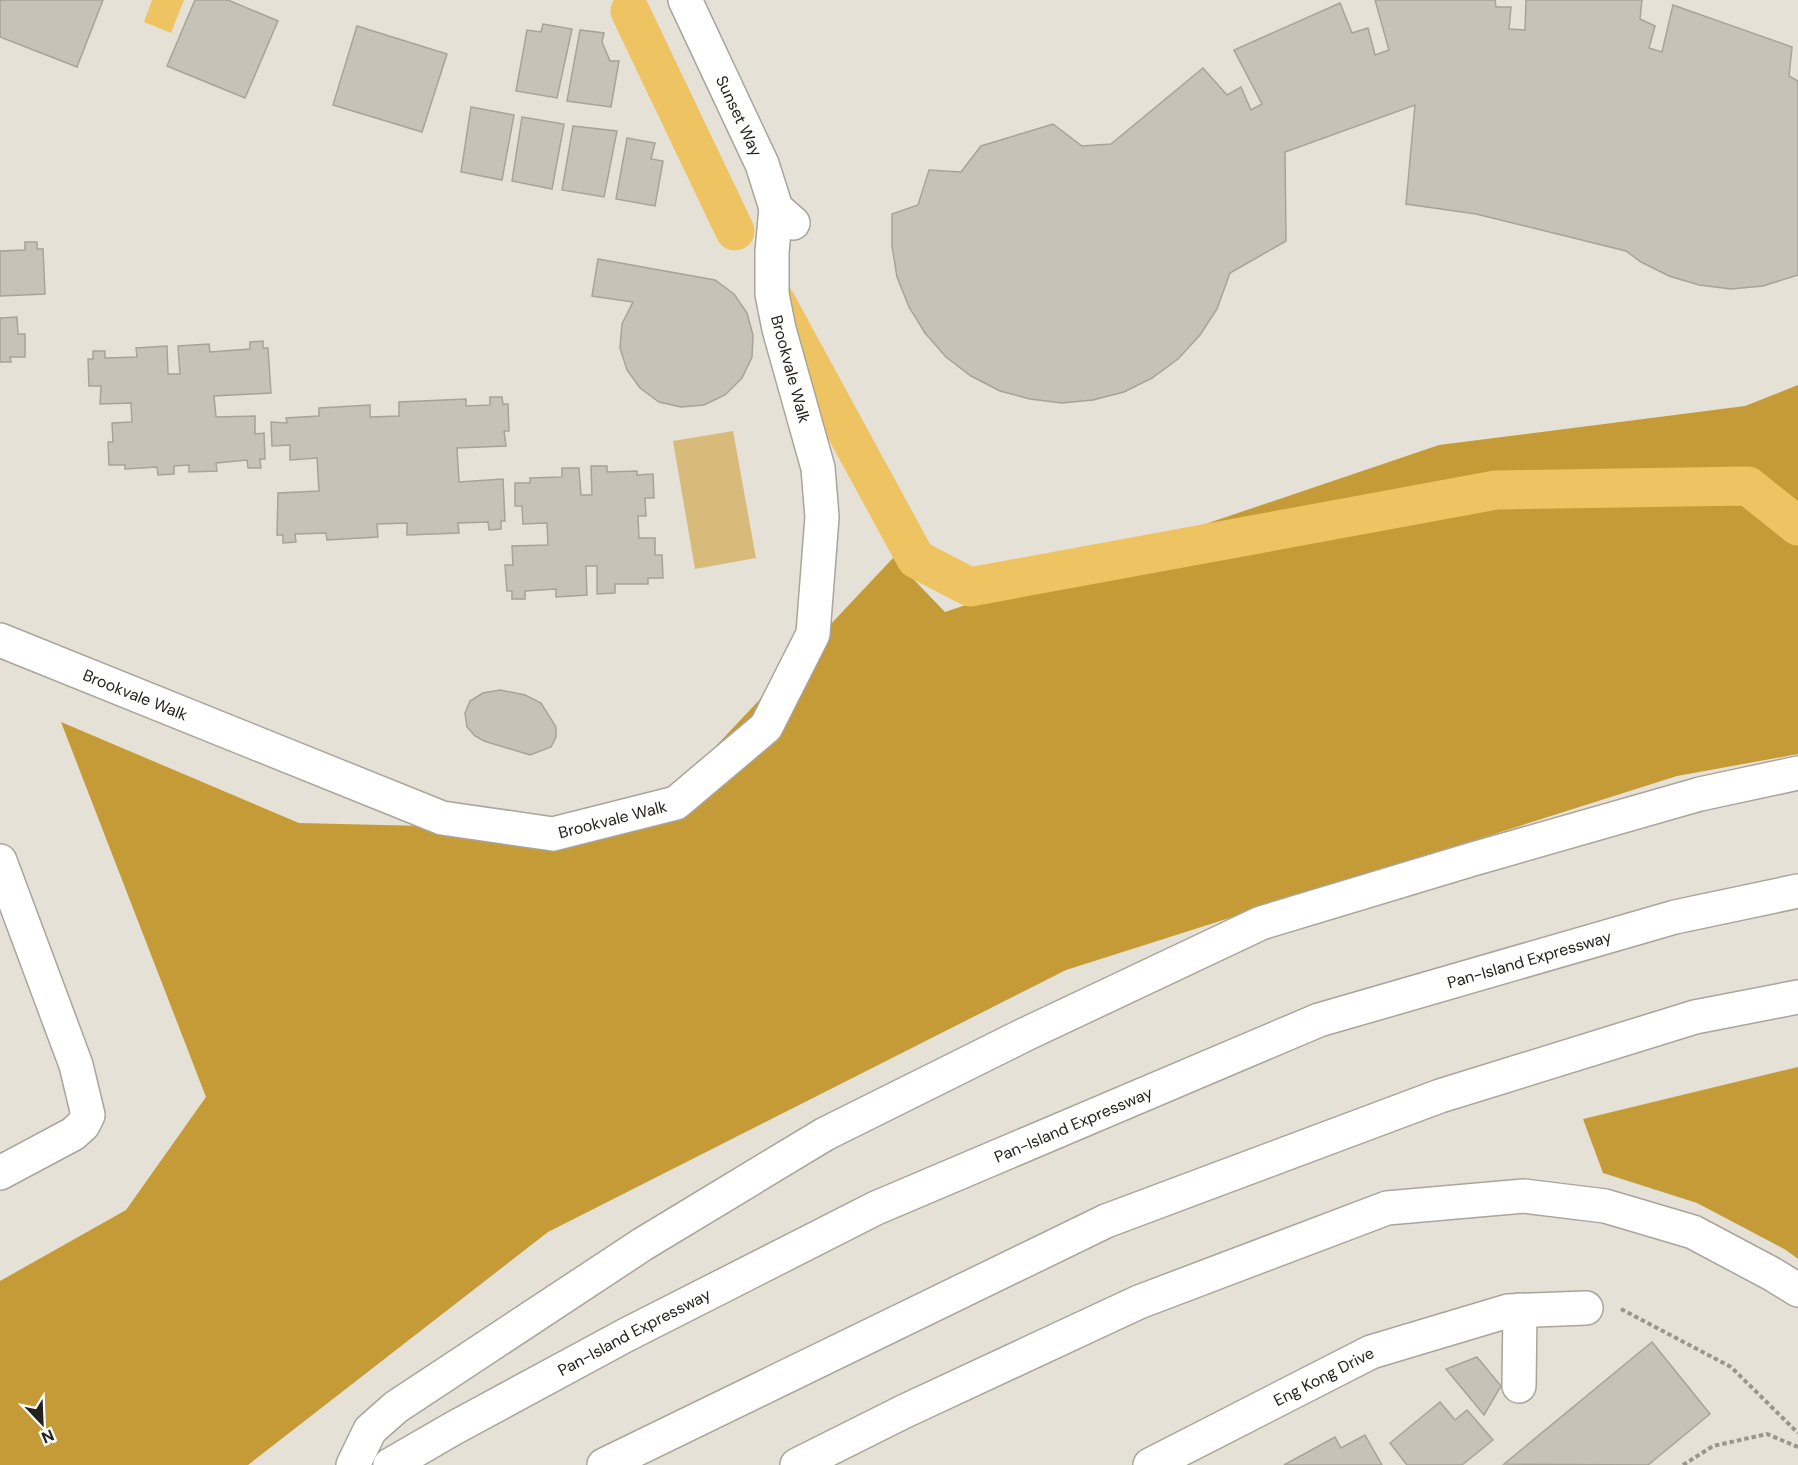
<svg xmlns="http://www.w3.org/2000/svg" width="1798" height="1465" font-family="'DM Sans',sans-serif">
  <rect width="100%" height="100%" fill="#e6e1d7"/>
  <polygon fill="#d8ba7b" points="733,431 756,558 695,569 673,441"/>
  <g fill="#c49b36">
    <polygon points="1798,385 1798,754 1677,776 1066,970 548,1232 248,1465 0,1465 0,1281 126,1210 206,1097 61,722 299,823 636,831 893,558 945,612 1439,445 1745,406"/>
    <polygon points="1798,1067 1798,1259 1786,1250 1697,1203 1603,1173 1583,1119"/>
  </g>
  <polygon fill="#eec463" points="152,0 184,0 171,33 144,22"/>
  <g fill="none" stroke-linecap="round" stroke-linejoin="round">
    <g stroke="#eec463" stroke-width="39">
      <polyline points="630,11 735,231"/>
      <polyline points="775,300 916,559 970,587 1496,490 1748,486 1798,526"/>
    </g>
  </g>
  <g fill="#c7c2b8" stroke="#a7a399" stroke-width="1.5">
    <polygon points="0,0 103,0 77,67 0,37"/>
    <polygon points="195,0 228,0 278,21 245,98 167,66"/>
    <polygon points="1375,0 1495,0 1496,7 1511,7 1509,29 1525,30 1526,0 1642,0 1640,19 1655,26 1649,48 1662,52 1673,5 1792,47 1789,76 1798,81 1798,275 1763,286 1731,289 1699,285 1669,276 1641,262 1626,251 1476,214 1406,204 1415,105 1285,152 1286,241 1230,273 1217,309 1200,335 1178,359 1152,378 1124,392 1093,400 1062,403 1030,399 1000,391 971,376 946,357 925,333 909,307 897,277 892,246 892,214 918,205 929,170 961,172 981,146 1053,124 1082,146 1111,144 1203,68 1227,95 1241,87 1251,110 1262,104 1234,50 1340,3 1352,33 1368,28 1375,55 1389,50"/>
    <polygon points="543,24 572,29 557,98 516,91 527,30 541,32"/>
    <polygon points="357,26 447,54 422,132 333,105"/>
    <polygon points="580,30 604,33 602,42 610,61 619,61 611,107 567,101"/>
    <polygon points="471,107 514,115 502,180 461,172"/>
    <polygon points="522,117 564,124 552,189 512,181"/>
    <polygon points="573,126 617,131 604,197 562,190"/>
    <polygon points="627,138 655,143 651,159 663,161 655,206 616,199"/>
    <polygon points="25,242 37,242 37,249 43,249 45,294 0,296 0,251 25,250"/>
    <polygon points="598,259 715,280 734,294 747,313 753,335 752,357 742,378 725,395 704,405 681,407 659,402 640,388 627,370 620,348 622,324 633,302 592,296"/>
    <polygon points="17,317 18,334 25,334 25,357 10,357 11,362 0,362 0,318"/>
    <polygon points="263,341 263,348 268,348 271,393 214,396 216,417 255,416 255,434 264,433 265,459 260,459 261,468 248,468 247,460 216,463 217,471 189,472 189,465 174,466 174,474 158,475 157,467 125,469 125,465 109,465 108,442 113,442 112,423 132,422 131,403 100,404 101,386 89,386 88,359 93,359 93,351 105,351 105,358 137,357 136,348 167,346 168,374 180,374 178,346 209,344 210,352 250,349 250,342"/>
    <polygon points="490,397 502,397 503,404 508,404 509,431 504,431 506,446 457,448 459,482 503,479 505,521 501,521 501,529 489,530 488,522 458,523 459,533 407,535 407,523 377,524 378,537 327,540 326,533 295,534 296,542 283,543 283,535 277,535 278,493 319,491 317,458 290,460 290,445 272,446 271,422 287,423 286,418 319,416 319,408 370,405 370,417 399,416 399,402 466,399 466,406 490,405"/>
    <polygon points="591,466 607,466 607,472 637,471 637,475 653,474 654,498 645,498 646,516 638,516 639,538 655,538 655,555 662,555 663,578 648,578 648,584 615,584 615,593 597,594 597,566 586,566 587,595 556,597 556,589 525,591 525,599 512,599 512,591 507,591 505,565 513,565 512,546 548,545 547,523 523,524 522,506 515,506 515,483 530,483 530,478 562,477 562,468 579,468 581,495 592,495"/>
    <polygon points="500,690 525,695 541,703 556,727 556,737 551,747 530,755 484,741 475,736 467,727 465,713 470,701 483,693"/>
    <polygon points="1652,1342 1710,1414 1648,1465 1504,1464"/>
    <polygon points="1477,1357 1501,1386 1484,1415 1446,1369"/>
    <polygon points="1440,1402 1455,1420 1467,1410 1493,1440 1462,1465 1407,1465 1390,1443"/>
    <polygon points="1365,1435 1382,1465 1284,1465 1335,1437 1341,1448"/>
  </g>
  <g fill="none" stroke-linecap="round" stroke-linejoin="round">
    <defs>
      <g id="minor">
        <path id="s1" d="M685,0L762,164L776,208L793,223"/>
        <path id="s2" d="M0,640L442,818L553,834L676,803L766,727L813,634L822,517L818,468L779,329L772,294V252L776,208"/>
        <polyline points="0,861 76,1065 88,1115 83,1125 73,1134 0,1173"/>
        <polyline points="1519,1386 1520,1310"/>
        <path id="s3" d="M1150,1465L1371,1352L1508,1311L1586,1308"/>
      </g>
      <g id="highway">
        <polyline points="353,1465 370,1430 396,1407 643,1244 825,1134 1026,1034 1261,923 1473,859 1700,794 1798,773"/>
        <path id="s4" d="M390,1465L454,1428L626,1335L876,1208L1319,1020L1675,917L1798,891"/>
        <polyline points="604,1465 1106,1221 1440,1096 1695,1017 1798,997"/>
        <polyline points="797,1465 905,1411 1139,1302 1387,1208 1524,1196 1605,1206 1693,1232 1772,1274 1798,1290"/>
      </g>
    </defs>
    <use href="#minor" stroke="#aaa59b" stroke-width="36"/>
    <use href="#highway" stroke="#aaa59b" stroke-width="36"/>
    <g stroke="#9a968e" stroke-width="4" stroke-dasharray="4.5 3" stroke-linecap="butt">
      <polyline points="1621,1309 1731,1367 1798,1433"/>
      <polyline points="1683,1465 1713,1446 1767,1434 1798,1447"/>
    </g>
    <use href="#minor" stroke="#fff" stroke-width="33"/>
    <use href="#highway" stroke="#fff" stroke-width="33"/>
  </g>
  <g text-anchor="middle" stroke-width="4.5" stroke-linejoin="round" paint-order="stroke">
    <g font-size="16" fill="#24221e" stroke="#fff">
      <text dy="6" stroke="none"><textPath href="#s1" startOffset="128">Sunset Way</textPath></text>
      <text transform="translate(791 369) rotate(75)" y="6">Brookvale Walk</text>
      <text dy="6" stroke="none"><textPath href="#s2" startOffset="146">Brookvale Walk</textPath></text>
      <text dy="6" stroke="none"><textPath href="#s2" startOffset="650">Brookvale Walk</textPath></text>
      <text dy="6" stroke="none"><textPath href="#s4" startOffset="1250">Pan-Island Expressway</textPath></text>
      <text dy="6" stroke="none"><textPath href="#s4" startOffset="764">Pan-Island Expressway</textPath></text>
      <text dy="6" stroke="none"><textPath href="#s4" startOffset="278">Pan-Island Expressway</textPath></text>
      <text dy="6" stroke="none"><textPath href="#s3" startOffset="195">Eng Kong Drive</textPath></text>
    </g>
  </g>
  <g transform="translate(42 1423) rotate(157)" stroke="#ffffff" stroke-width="4.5" paint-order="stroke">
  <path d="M0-4.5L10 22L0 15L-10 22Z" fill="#24221e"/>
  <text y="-9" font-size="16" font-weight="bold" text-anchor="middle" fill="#24221e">N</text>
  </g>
</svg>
